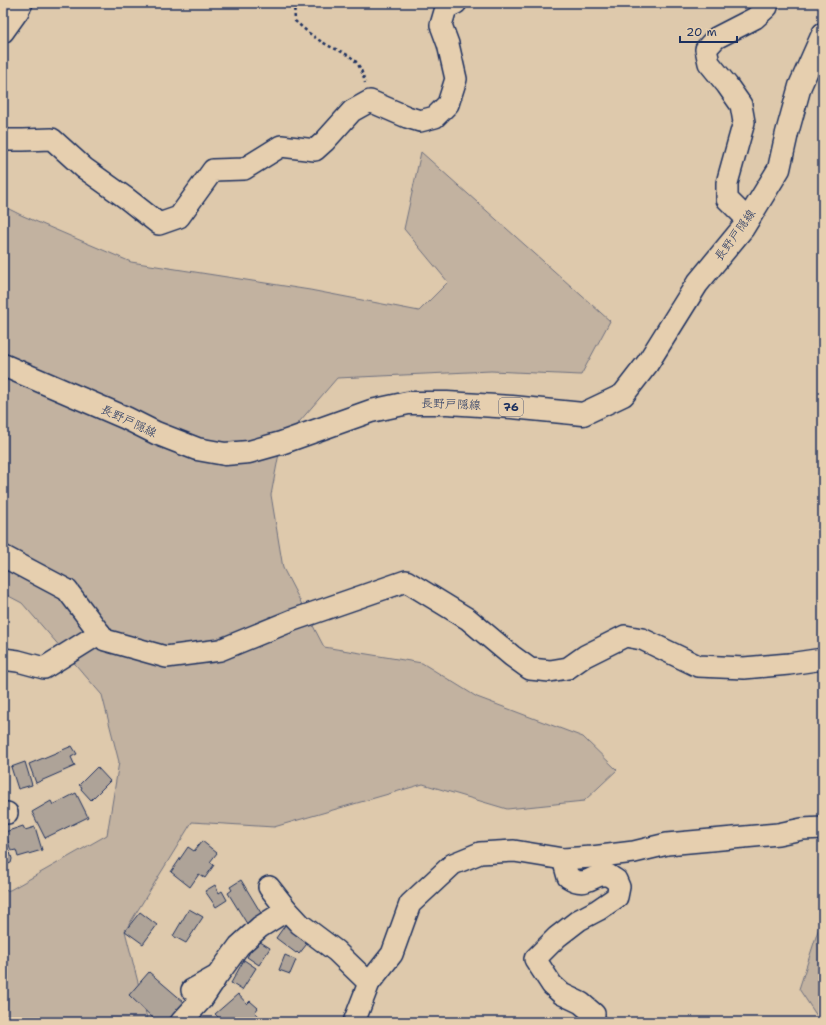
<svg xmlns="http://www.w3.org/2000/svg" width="826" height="1025" font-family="'Shantell Sans','Klee One',sans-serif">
  <rect width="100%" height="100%" fill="#dec9ac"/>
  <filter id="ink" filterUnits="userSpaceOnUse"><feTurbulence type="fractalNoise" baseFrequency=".025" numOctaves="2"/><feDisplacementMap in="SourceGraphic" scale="8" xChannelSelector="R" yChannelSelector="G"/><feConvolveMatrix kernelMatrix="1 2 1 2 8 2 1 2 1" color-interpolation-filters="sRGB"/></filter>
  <g filter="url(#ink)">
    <g fill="#c2b2a0" stroke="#6e707f">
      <polygon points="421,152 610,321 581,375 491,371 337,378 281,443 271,495 283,568 324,647 422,663 477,697 583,737 617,770 584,801 507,809 423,784 274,827 192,822 125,931 148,1022 3,1022 3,891 10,890 107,835 119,762 102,695 22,603 3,593 3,206 21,215 131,262 310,290 419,311 448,282 404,229"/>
      <polygon points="823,915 823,1022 821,1022 799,989"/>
    </g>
    <g fill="#aea398" stroke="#1b2f5e">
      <polygon points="72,746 77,754 71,757 75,766 36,783 29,764"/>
      <polygon points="25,762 32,785 18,789 11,767"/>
      <polygon points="97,767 110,781 91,800 81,789 82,787 79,785"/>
      <polygon points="76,793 88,817 45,838 32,812 51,801 53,805"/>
      <polygon points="23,826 25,830 35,827 42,850 18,857 16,850 11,851 5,832"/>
      <polygon points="3,837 7,853 10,852 12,859 11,863 3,866"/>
      <polygon points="202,841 217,853 210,862 214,865 205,878 199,874 190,887 171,872 188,847 194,851"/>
      <polygon points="241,880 264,918 249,927 228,893 232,890 230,887"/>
      <polygon points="215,885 219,893 222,891 227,900 216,907 205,891"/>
      <polygon points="189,909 203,917 186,943 173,936"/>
      <polygon points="140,912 157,925 143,944 125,931"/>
      <polygon points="286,924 310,940 299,954 297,952 296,953 276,938"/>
      <polygon points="257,940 270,948 259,965 247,957"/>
      <polygon points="285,955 296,960 290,974 279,970"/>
      <polygon points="244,960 256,968 242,990 231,983"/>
      <polygon points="149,972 184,1002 168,1020 165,1018 161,1022 157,1022 129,995"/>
      <polygon points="238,994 247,1004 250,1001 258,1008 255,1012 264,1022 223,1022 215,1014"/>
    </g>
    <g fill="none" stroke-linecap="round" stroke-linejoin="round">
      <defs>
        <g id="minor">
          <polyline points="3,32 18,11 22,3"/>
          <polyline points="3,140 23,140 52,139 84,168 126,198 159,224 179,217 213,170 244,169 281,146 315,150 325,141 352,111 370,101 407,117 420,121 435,117 448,104 456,79 448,44 441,25 446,8 456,3"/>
          <polyline points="748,220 727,199 727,183 744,122 741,105 727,85 709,63 706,49 716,38 755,18 767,7 765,3"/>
          <polyline points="3,556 67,590 105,640 166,657 220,650 293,620 406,581 468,619 512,656 530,669 550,671 568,668 585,656 625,636 642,639 698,666 744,668 789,664 823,659"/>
          <polyline points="3,659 18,661 44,668 100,633"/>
          <polyline points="3,813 7,813"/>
          <path d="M563,859L568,877C588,890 592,872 608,875C610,876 614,879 616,880L619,887L617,897L598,910L579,920L557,937L535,959L552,985L562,994L581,1003L594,1014L593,1022"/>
          <polyline points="269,887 287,910 300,924 336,951 369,983"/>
          <polyline points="192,990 217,976 239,946 260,927 287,910"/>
          <polyline points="181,1022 202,999 214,981"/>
          <polyline points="354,1022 369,983 392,954 410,904 453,864 480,853 514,851 563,859 592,857 634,852 667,844 778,834 802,829 823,828"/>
        </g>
        <polyline id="primary" points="3,365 126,418 156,433 197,449 225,454 249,452 281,443 371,411 408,403 447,403 512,407 583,414 623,395 647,364 697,284 743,228 779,169 787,133 800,86 823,34"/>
      </defs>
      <use href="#minor" stroke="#1b2f5e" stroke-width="24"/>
      <use href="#primary" stroke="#1b2f5e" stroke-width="25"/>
      <path stroke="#1b2f5e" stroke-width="2.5" stroke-dasharray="3 3" stroke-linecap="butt" d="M294,3L295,21C303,28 312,36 322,42C345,56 358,52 365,83"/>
      <use href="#minor" stroke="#e6cfaf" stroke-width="21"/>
      <use href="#primary" stroke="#e6cfaf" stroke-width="22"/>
    </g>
  </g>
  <g text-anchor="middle" stroke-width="4" stroke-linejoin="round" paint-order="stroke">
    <rect fill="#e6cfaf" stroke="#585f76" stroke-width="1" x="499" y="398" width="24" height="18" rx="3"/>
    <g font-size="11" font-weight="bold" fill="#1b2f5e">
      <text x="511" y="411">76</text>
    </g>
    <g font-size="12" fill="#1b2f5e" stroke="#e6cfaf">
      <text transform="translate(735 235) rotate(-54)" y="4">長野戸隠線</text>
      <text transform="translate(451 404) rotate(2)" y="4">長野戸隠線</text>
      <text transform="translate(129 421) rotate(25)" y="4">長野戸隠線</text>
    </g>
  </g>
  <rect width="826" height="1025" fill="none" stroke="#e6cfaf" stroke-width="16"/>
  <rect x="8" y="8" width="810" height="1009" fill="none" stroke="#1b2f5e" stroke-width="1.5" filter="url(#ink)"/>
  <path d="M680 36v6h57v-6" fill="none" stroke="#1b2f5e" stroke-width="2"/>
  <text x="686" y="36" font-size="12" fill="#1b2f5e" stroke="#e6cfaf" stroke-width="3" paint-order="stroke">20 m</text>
</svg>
